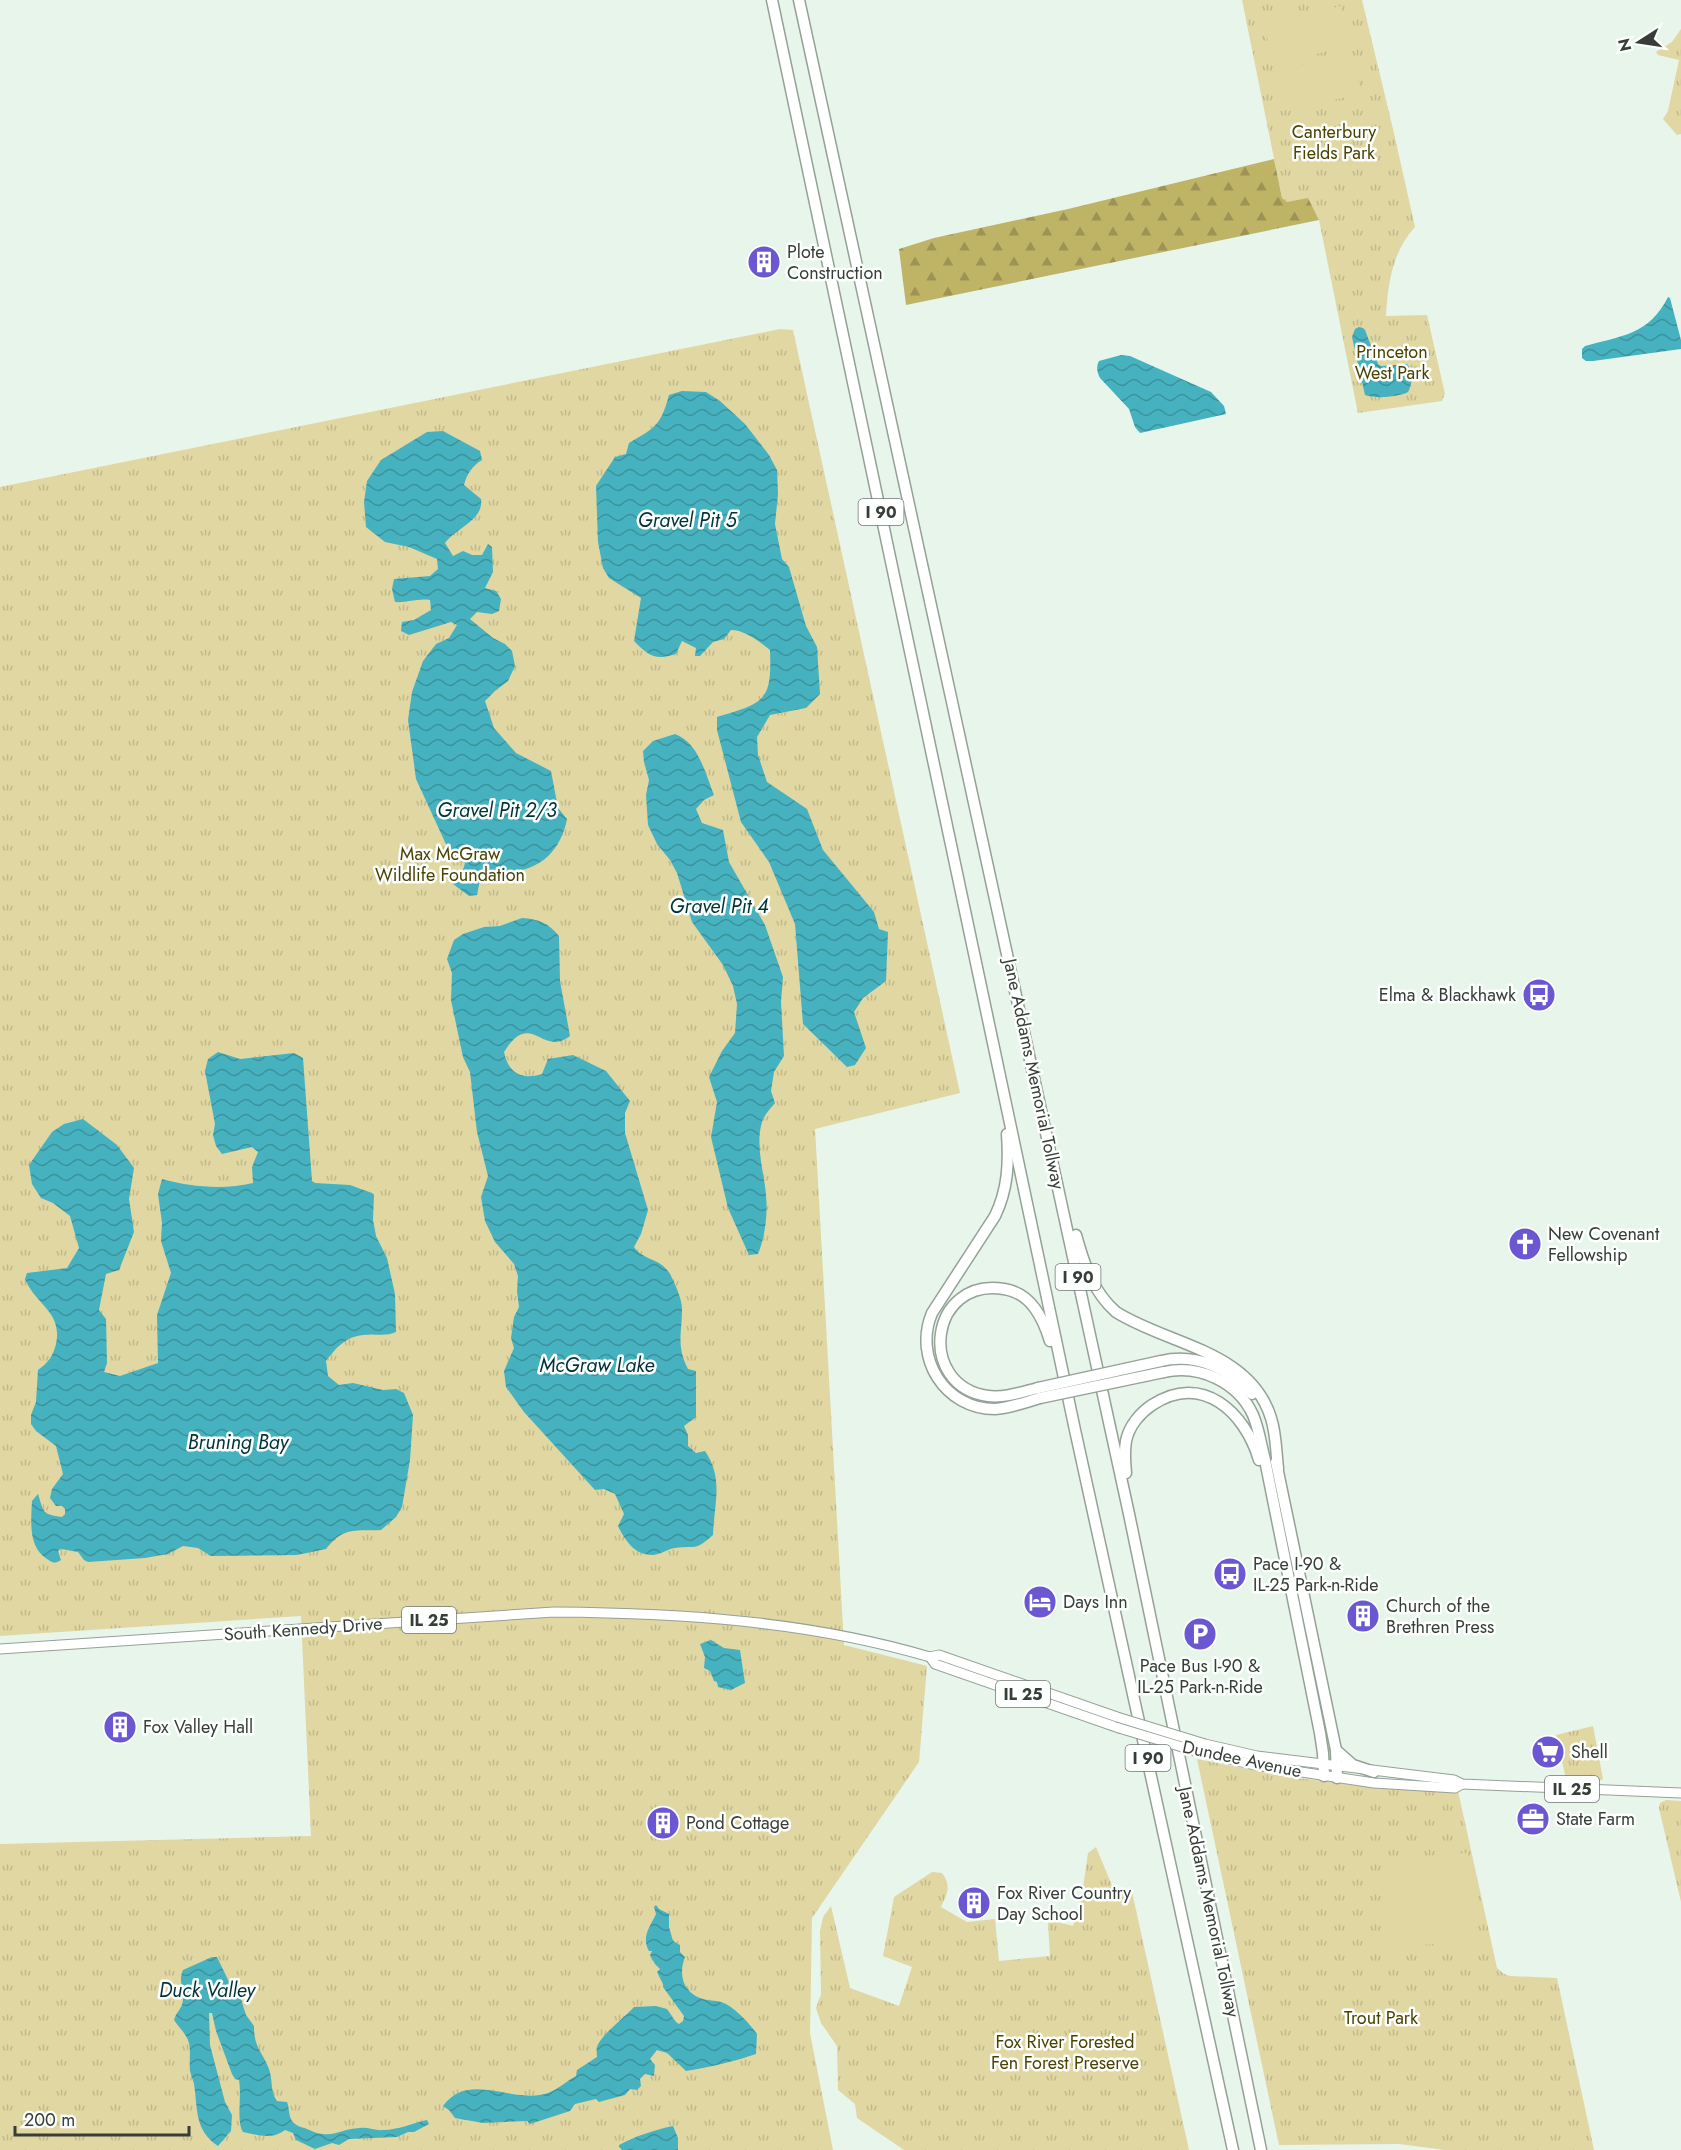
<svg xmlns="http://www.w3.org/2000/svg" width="1681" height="2150" font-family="Jost,sans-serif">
  <defs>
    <pattern id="grass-tufts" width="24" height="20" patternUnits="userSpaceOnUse" patternTransform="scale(1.5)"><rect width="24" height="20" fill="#e0d7a2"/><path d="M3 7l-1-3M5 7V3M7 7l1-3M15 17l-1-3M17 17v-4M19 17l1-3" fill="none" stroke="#c1b98c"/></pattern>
    <pattern id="forest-firs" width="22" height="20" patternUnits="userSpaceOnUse" patternTransform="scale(1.5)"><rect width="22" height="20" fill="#bfb366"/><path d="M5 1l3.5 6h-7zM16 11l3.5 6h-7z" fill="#9c9355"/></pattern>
    <pattern id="water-waves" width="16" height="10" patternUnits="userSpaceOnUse" patternTransform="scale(1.5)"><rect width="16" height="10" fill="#46b2bf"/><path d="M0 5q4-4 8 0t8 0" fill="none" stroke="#3b929c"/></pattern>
  </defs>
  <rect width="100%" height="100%" fill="#e7f5eb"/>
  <g fill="url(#grass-tufts)">
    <path d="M1242,0H1362L1393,129L1415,227C1392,252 1388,284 1386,316L1427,315L1445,394L1442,401L1358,413L1319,220L1308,199L1287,202L1282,198Z"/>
    <polygon points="1681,29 1681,134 1677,135 1663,119 1668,111 1679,60 1658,55 1656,52 1672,42"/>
    <polygon points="780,329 793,330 960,1093 815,1129 844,1645 927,1666 919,1762 812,1918 810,2033 833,2150 0,2150 0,1844 311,1836 301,1616 0,1636 0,487"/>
    <polygon points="1593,1726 1603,1779 1599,1781 1566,1779 1556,1735"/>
    <polygon points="1197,1759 1283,1776 1384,1789 1458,1791 1497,1968 1504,1974 1510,1976 1557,1978 1594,2150 1445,2150 1399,2144 1279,2145"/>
    <polygon points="1666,1800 1681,1801 1681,1902 1659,1808 1660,1803"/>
    <path d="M1096,1847L1116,1895L1132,1892L1189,2150H904L857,2118L855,2104L838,2090L837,2046L821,2023L816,2008L821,1994L820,1931L823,1917L831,1906L850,1988L899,2006L912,1967L883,1956L894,1897L932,1872L942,1873C952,1886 947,1894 941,1907L967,1922L995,1919L999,1961L1050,1956L1048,1923L1057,1922L1073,1926L1083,1888L1088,1853Z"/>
  </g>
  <polygon fill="url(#forest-firs)" points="1274,159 1282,198 1287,202 1308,198 1319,220 906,305 899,249 934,238 1068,209"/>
  <g fill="#e0d7a2">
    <polygon points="1341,6 1350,46 1273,64 1264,24"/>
    <polygon points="1352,54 1361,94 1283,111 1274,71"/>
    <polygon points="1468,1853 1476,1939 1469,1946 1447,1946 1446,1943 1387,1948 1383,1944 1384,1888 1390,1869 1411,1857"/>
  </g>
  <g fill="url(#water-waves)">
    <path d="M1668,297L1670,298L1681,340V349L1593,361H1586L1582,358V349L1585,346C1621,336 1649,335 1668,297Z"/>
    <path d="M1359,327L1363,328L1365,330L1378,364L1381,366L1407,364C1413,371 1413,384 1408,392C1398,397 1376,399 1365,395L1352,337L1355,329Z"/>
    <path d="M1121,355L1130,356L1211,392L1224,406L1226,414L1140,433L1135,427L1129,409L1100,378C1097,372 1096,367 1099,361Z"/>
    <path d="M682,391L706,392L720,401L745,424L769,455L777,470L778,494L775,524L782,559L789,567L806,626L817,647L820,694L806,708L770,715L757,737L758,755L767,782L807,809L823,850L874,912L879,929L888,932L886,981L863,998L854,1012L866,1048L855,1065L847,1067L803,1024L795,924L769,862L741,822L717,730V717C765,703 772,701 770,650C760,642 745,630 731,630L724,639L713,642L700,656H695L696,648L682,641L676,654C655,661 649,656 634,641L641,598L609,578L603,568L598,542L596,486L615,457L626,454L629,443C655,428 661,425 669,395Z"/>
    <path d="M443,431L480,451L482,460C472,466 467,474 464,485L481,499C484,520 456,528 445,543L453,556L463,551L472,555H482L488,544L492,547L493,572L485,588L496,591L501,599L499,611L492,614L477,612L470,619L493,638L505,644L512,651L515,666L508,681L495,691L485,701L494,728L516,753L551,771L558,808L567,819C561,850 541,870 509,872C498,873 490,870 481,875L477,895L469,896L453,884L450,874L463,870L465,863L450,853L416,779L408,720L412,692L423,661L436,644L449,638L457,625L451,622L409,635L401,631L402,622L414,620L431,610L430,600C418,598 407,603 395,602L392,589L394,579L430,576L438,569L437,559L409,547L385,542L366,527L364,502L367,481L381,460L427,432Z"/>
    <path d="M675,734C699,743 705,773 714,795L704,800L696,809L702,823L723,830L729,862L765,925L783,977L781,1002L784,1056L774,1072L771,1091L775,1103C771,1108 764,1115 762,1122C755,1146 764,1171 766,1195C768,1214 765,1237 758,1254L749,1255L728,1208L711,1137L717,1102L709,1077L722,1051L735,1033L737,1004L733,986L723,965L692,922L677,873L670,860L657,844L648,825L646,795L649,780L644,762L643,751L653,741Z"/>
    <path d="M522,918C539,919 548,923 559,936L560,981L570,1036C542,1058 531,1008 504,1052C509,1074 521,1080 542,1074L548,1059L573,1055L606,1071L630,1101L625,1113V1133L648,1210L641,1234L634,1247C644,1262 663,1257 672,1278C676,1286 682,1300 682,1309C682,1334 676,1345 688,1369L696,1371V1417L684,1426L688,1435V1446L696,1453L705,1451C724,1479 714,1503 713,1535C694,1552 696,1545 675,1548C667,1549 660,1555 652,1555C634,1555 625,1540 618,1526L624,1514L615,1494L604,1489L595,1490L524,1412L506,1387L504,1371L514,1348L511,1338L514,1317L519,1307L517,1291L518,1276L514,1264L495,1242L485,1221L481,1197L488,1176L477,1132L470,1072L463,1057L451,1000L452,973L447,959L454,940L463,934L484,927L500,926Z"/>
    <path d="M218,1052L240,1059L294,1053L303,1058L312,1181L315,1183L350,1185L372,1193L374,1195L373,1220L376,1236L387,1258L395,1294L396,1332C385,1337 375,1333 363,1335C345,1337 336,1348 326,1361L328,1376L339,1385L353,1383L383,1390L396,1389L404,1393L413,1415L410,1460L402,1507L396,1517L381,1530C357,1531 343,1526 326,1549L297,1555L211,1556L198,1548L183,1546L168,1554L145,1558L88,1562L84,1560L78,1552L61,1549L58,1551L61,1560C54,1564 53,1563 47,1559C28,1547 31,1522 32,1501L38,1494C44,1513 42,1514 62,1517L65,1514V1509L62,1506H56L50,1498L52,1489L63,1474L56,1446L36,1431L31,1424V1415L36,1402L38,1370C48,1363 53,1356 56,1344C63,1312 35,1304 25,1279L27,1273L67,1268L79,1248L70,1216L53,1203L41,1198L32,1184L29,1165L52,1132L64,1124L83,1119L117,1145L134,1168L129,1199L134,1232L119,1270L106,1274L99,1310L106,1319L107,1363L104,1372L120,1376L158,1363L157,1315L171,1273L161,1241L162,1223L158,1194L162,1179C191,1187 223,1190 253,1183L252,1167L258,1152L252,1147L222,1154L216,1146L213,1135L215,1124L205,1071L208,1059Z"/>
    <polygon points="711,1640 724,1648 740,1650 745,1683 731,1690 718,1687 717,1682 714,1681 710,1671 704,1668 705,1657 700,1644"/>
    <path d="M656,1905L659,1909L669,1914V1927L673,1941L680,1945V1952L685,1957C678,1975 683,1993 703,1999C711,2002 716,1999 726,2004C738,2011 749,2023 757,2034L756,2054C733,2062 710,2067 686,2071L667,2053L657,2050L650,2059L655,2065L654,2076L645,2074L640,2079L641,2086L637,2090L630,2089L625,2095L599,2102L596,2099L575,2104L570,2111L530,2124L527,2121L483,2123L455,2118L449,2110L443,2106C469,2070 513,2105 548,2093C557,2090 567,2081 576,2076L577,2070L597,2057C597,2053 596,2050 597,2047C600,2036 625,2017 634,2007L656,2006L667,2009L676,2022L679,2024L683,2021L684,2016L663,1987V1984L657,1972L660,1969L655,1964L650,1955L652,1951H649C641,1937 650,1927 656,1914L654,1907Z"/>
    <path d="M212,1957H217L231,1986L239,1993L246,2015L254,2026C254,2049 263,2052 269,2069C273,2080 270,2092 277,2101L287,2102C290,2109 288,2118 294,2123C298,2127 302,2127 307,2129C332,2141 337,2129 360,2128C368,2127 376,2131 383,2130C398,2130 413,2123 427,2120L429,2124L414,2132H408L397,2137L349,2139L339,2145L332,2143L315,2149L296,2140L293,2133L285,2130C272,2140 258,2135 243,2132C236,2121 242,2097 239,2080L235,2079L232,2074L216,2031L212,2013H209L210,2045L225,2102L232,2115L231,2131L218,2146C194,2130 198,2109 194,2084C193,2080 191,2075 190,2071C189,2062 191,2053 189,2043C186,2033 180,2029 174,2020C176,2012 183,2008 183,1999C184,1988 178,1981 183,1970Z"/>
    <path d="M673,2126L678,2138V2150H622L619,2147V2145C636,2136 654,2130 673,2126Z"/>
  </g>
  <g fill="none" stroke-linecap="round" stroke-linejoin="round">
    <defs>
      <g id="major">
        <path d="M0,1649L554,1612C681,1613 808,1621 930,1657L939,1655L1117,1717"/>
        <polyline points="930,1657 935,1664 1119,1728"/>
        <polyline points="1205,1744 1257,1756 1454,1780 1462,1784 1681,1793"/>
        <polyline points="1202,1753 1255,1765 1374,1783 1455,1788 1462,1784"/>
      </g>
      <g id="highway">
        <polyline points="772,0 1075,1430 1233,2150"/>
        <polyline points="799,0 1129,1514 1261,2150"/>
        <path d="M1007,1134C1009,1163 1008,1189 995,1216L932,1313C913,1358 945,1409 995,1409C1010,1408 1026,1402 1040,1398"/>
        <path d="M1076,1235C1084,1264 1093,1292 1116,1312C1168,1345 1250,1350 1271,1418C1276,1433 1276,1451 1278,1468"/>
        <path d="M1161,1361C1196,1353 1229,1368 1252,1394"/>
        <path d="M1164,1372C1199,1364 1238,1382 1253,1415C1259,1429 1261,1445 1265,1460L1320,1733L1323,1753L1324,1776"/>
        <path d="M1038,1388C1022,1392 1005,1398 988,1396C916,1386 929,1277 1004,1289C1031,1293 1043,1318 1050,1341"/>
        <polyline points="1276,1462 1336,1750 1337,1778"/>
        <path d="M1126,1473C1125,1463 1124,1452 1126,1441C1129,1426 1140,1413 1152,1405C1202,1372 1245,1412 1259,1460"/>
        <polyline points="1336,1750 1353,1765 1374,1772"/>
      </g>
    </defs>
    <use href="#major" stroke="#94a197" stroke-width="11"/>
    <use href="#highway" stroke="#94a197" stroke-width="13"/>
    <use href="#major" stroke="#fff" stroke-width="9"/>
    <use href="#highway" stroke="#fff" stroke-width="10"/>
    <defs>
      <g id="major-bridge">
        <polyline points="1117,1717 1205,1744"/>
        <polyline points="1119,1728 1202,1753"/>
      </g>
      <g id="highway-bridge">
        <polyline points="1038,1388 1161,1361"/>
        <polyline points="1040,1398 1164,1372"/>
      </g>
    </defs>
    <use href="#major-bridge" stroke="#94a197" stroke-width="11" stroke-linecap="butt"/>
    <use href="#highway-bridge" stroke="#94a197" stroke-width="13" stroke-linecap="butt"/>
    <use href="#major-bridge" stroke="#fff" stroke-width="9"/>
    <use href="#highway-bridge" stroke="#fff" stroke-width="10"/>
  </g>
  <defs>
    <symbol id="building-disc" viewBox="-11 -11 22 22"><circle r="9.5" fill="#6a57d1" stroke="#fcfffd"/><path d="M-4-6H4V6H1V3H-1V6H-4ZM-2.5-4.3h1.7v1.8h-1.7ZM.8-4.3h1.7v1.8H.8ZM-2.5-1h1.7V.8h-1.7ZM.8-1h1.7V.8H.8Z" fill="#fff"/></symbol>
    <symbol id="bus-disc" viewBox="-11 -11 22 22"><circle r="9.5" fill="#6a57d1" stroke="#fcfffd"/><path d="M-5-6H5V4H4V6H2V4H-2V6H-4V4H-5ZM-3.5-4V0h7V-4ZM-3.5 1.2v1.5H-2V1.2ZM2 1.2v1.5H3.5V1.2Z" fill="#fff"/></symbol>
    <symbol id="church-disc" viewBox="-11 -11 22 22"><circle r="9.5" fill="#6a57d1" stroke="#fcfffd"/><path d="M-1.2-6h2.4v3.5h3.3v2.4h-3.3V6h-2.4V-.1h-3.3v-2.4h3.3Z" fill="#fff"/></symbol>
    <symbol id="hotel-disc" viewBox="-11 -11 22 22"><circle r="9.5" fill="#6a57d1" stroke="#fcfffd"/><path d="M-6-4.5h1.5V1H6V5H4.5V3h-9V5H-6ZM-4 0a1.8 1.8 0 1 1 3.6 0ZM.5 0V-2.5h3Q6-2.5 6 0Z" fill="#fff"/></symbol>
    <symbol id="parking-disc" viewBox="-11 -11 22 22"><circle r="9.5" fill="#6a57d1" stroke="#fcfffd"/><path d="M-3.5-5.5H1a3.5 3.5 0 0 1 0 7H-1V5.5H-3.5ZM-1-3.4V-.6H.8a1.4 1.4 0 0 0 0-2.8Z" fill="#fff"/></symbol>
    <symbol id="supermarket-disc" viewBox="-11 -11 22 22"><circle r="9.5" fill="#6a57d1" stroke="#fcfffd"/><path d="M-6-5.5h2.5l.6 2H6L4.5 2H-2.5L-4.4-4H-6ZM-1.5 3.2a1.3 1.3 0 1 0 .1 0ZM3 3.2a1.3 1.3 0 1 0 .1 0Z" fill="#fff"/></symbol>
    <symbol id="office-disc" viewBox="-11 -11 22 22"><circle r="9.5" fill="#6a57d1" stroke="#fcfffd"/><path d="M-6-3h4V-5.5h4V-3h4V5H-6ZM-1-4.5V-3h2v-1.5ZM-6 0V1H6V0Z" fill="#fff"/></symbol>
  </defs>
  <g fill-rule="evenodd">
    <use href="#building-disc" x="745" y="243" width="38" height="38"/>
    <use href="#bus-disc" x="1520" y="976" width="38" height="38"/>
    <use href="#church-disc" x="1506" y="1225" width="38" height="38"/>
    <use href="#bus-disc" x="1211" y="1555" width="38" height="38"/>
    <use href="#hotel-disc" x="1021" y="1583" width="38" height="38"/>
    <use href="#building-disc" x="1344" y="1597" width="38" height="38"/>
    <use href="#parking-disc" x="1181" y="1615" width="38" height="38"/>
    <use href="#building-disc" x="101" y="1708" width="38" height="38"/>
    <use href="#supermarket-disc" x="1529" y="1733" width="38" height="38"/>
    <use href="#office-disc" x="1514" y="1800" width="38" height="38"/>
    <use href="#building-disc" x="644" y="1804" width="38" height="38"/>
    <use href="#building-disc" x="955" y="1884" width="38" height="38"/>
  </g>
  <g text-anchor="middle" stroke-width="5" stroke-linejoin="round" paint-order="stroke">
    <g fill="#fcfffd" stroke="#737774" stroke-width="1.5">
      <rect x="858.5" y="499" width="45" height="26" rx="4.5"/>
      <rect x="1055.5" y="1264" width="45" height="26" rx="4.5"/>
      <rect x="402" y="1607" width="54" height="26" rx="4.5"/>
      <rect x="996" y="1681" width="54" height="26" rx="4.5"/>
      <rect x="1125.5" y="1745" width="45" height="26" rx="4.5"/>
      <rect x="1545" y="1776" width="54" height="26" rx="4.5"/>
    </g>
    <g font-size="16" font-weight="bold" fill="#383d39">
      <text x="881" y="518">I 90</text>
      <text x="1078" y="1283">I 90</text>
      <text x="429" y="1626">IL 25</text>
      <text x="1023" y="1700">IL 25</text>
      <text x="1148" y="1764">I 90</text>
      <text x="1572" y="1795">IL 25</text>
    </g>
    <g font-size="18" fill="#4b4202" stroke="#fcfffd">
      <text x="1334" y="138">Canterbury<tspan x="1334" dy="21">Fields Park</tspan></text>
      <text x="1392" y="358">Princeton<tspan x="1392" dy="21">West Park</tspan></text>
      <text x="450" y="860">Max McGraw<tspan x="450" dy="21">Wildlife Foundation</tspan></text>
      <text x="1381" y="2024">Trout Park</text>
      <text x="1065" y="2048">Fox River Forested<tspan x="1065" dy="21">Fen Forest Preserve</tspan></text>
    </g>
    <g font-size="18" fill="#383d39" stroke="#fcfffd" text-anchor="start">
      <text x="787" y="258">Plote<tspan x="787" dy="21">Construction</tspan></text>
      <text x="1516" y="1001" text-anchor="end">Elma &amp; Blackhawk</text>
      <text x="1548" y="1240">New Covenant<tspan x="1548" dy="21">Fellowship</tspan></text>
      <text x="1253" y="1570">Pace I-90 &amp;<tspan x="1253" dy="21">IL-25 Park-n-Ride</tspan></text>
      <text x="1063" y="1608">Days Inn</text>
      <text x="1386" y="1612">Church of the<tspan x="1386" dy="21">Brethren Press</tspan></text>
      <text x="1200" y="1672" text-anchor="middle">Pace Bus I-90 &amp;<tspan x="1200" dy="21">IL-25 Park-n-Ride</tspan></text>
      <text x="143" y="1733">Fox Valley Hall</text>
      <text x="1571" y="1758">Shell</text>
      <text x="1556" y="1825">State Farm</text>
      <text x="686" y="1829">Pond Cottage</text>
      <text x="997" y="1899">Fox River Country<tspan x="997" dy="21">Day School</tspan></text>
    </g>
    <g font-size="18" fill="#383d39" stroke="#fcfffd">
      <text transform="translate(1034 1074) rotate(78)" y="6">Jane Addams Memorial Tollway</text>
      <text transform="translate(303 1629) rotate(-4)" y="6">South Kennedy Drive</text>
      <text transform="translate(1242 1759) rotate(12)" y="6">Dundee Avenue</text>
      <text transform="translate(1209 1902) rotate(78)" y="6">Jane Addams Memorial Tollway</text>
    </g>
    <g font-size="20" font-style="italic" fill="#003338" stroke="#fcfffd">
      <text x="687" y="527">Gravel Pit 5</text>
      <text x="497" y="817">Gravel Pit 2/3</text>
      <text x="719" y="913">Gravel Pit 4</text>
      <text x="597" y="1372">McGraw Lake</text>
      <text x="238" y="1449">Bruning Bay</text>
      <text x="207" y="1997">Duck Valley</text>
    </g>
  </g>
  <g transform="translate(1639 42) rotate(258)" stroke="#fcfffd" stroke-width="4.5" paint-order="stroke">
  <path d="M0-4.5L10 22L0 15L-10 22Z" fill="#383d39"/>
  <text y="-9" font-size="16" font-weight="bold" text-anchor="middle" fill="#383d39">N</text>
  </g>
  <path d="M15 2126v9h174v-9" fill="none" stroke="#383d39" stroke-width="3"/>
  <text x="24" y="2126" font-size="18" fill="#383d39" stroke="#fcfffd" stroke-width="4.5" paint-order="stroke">200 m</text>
</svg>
